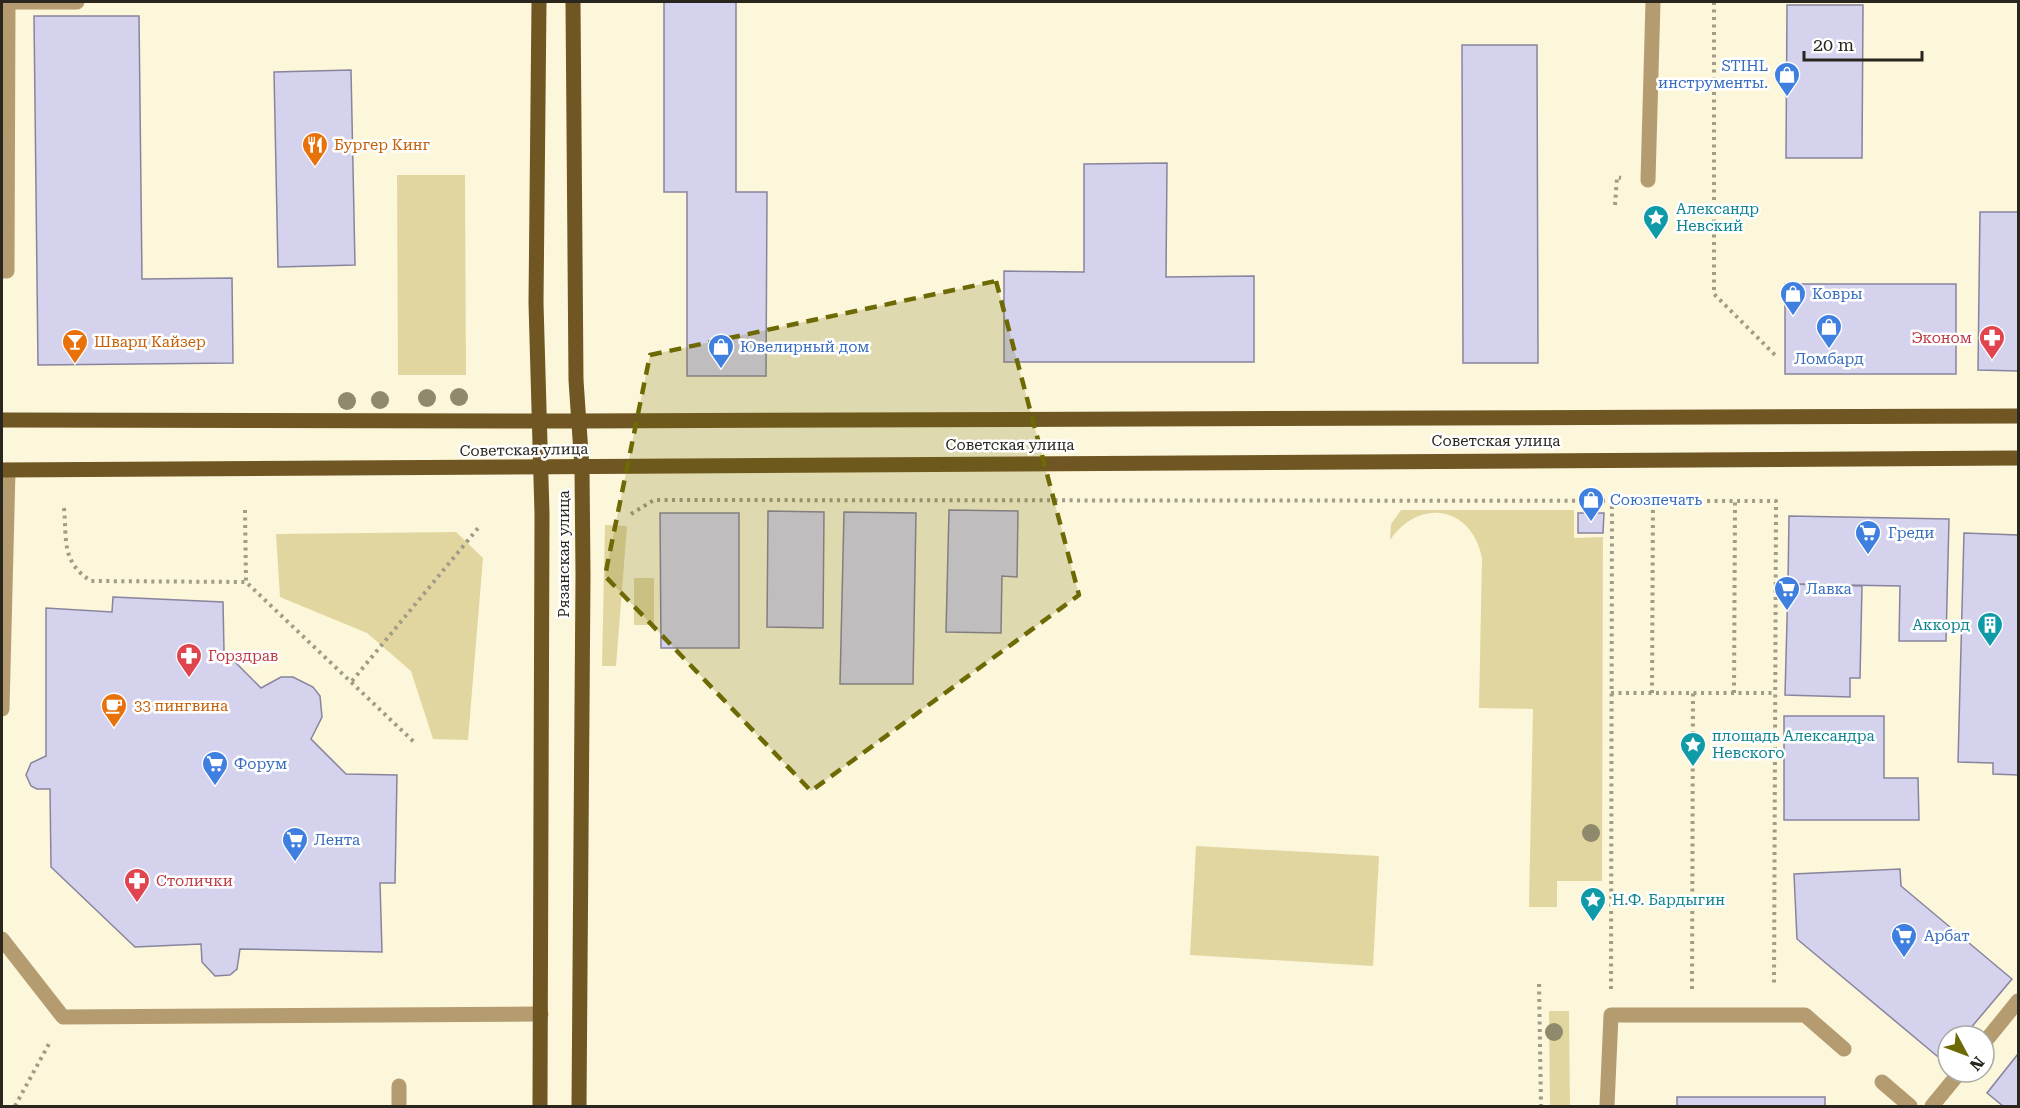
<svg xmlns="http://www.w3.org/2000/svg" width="2020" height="1108" font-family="'Roboto Serif',serif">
  <rect width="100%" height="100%" fill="#fcf6da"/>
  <g fill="#e2d6a0">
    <polygon points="397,175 465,175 466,375 398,375"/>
    <path d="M1401,510H1574V538L1603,537L1602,881H1557V907H1529L1533,709L1479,708L1482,558C1472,506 1419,497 1390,540L1391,524Z"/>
    <polygon points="605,525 627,526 616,666 602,666"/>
    <polygon points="456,532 483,558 468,740 433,739 411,671 367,633 280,597 276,534"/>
    <rect x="634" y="578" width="20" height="47"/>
    <polygon points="1196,846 1379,856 1373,966 1190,955"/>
    <polygon points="1549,1011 1569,1011 1570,1106 1550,1106"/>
  </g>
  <g fill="#d5d2ed" stroke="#88849d" stroke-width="1.5">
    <polygon points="664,2 736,2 736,192 767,192 766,376 687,376 687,192 664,192"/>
    <polygon points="1787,5 1863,5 1862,158 1786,158"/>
    <polygon points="34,16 139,16 142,279 232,278 233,363 38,365"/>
    <polygon points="1462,45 1537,45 1538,363 1463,363"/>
    <polygon points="351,70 355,265 278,267 274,72"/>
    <polygon points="1167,163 1166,277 1254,276 1254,362 1004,362 1004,271 1084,272 1084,164"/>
    <polygon points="1980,212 2018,212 2018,371 1978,370"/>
    <rect x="1785" y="284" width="171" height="90"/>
    <polygon points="949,510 1018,511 1017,577 1002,576 1001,633 946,632"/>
    <polygon points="768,511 824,512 823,628 767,627"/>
    <polygon points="844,512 916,513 913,684 840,684"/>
    <polygon points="660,513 739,513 739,648 661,648"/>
    <polygon points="1578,513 1604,513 1603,533 1578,533"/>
    <polygon points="1789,516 1949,519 1946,641 1899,641 1900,586 1788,584"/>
    <polygon points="1964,533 2018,535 2018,775 1993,774 1993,763 1958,762"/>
    <polygon points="1788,584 1862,586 1860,678 1850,678 1850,697 1785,695"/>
    <polygon points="113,597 223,602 224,651 261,688 281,677 293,677 313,687 320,696 322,717 311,739 346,774 397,775 395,883 380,883 382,952 240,949 237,969 230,975 215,976 202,962 201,944 135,947 51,867 50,789 37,789 31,786 26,775 31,763 46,756 46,608 112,612"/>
    <polygon points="1784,716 1884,716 1884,778 1918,778 1919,820 1784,820"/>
    <polygon points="1900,869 1901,886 2012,979 1964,1036 1948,1036 1948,1055 1943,1061 1797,939 1794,874"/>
    <polygon points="2018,1054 2018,1106 2003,1106 1987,1093"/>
    <rect x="1677" y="1097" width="148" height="9"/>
  </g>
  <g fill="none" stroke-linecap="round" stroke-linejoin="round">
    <g stroke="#a09c88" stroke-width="4" stroke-dasharray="3 4.5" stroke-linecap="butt">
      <polyline points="1714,2 1714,294 1775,355"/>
      <polyline points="1615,205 1617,177 1621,178"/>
      <path d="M64,508C67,540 61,562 91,581L246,582L415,743"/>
      <polyline points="245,510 246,582"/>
      <polyline points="631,514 654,500 1776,501 1774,987"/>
      <polyline points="352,681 479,527"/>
      <polyline points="1611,693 1775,693"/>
      <polyline points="1652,693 1653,500"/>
      <polyline points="1734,693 1735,501"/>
      <polyline points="1539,984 1541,1106"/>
      <polyline points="1611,989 1612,501"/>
      <polyline points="1692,989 1693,693"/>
      <polyline points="15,1106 50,1042"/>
    </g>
    <g stroke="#b49c70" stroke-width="15">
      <polyline points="1648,180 1653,2"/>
      <polyline points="2,271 7,271 8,2 77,2"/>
      <polyline points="2,709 8,470"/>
      <polyline points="2,939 63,1017 541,1014"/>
      <polyline points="1984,1043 2018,1001"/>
      <polyline points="1882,1082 1910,1106"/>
      <polyline points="399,1106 399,1086"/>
      <polyline points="1607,1106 1611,1015 1805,1015 1844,1049"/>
      <polyline points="1932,1106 1960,1072"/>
    </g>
    <g stroke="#6f5623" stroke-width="15">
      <polyline points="539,2 536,303 542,514 540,1106"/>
      <polyline points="573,2 576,380 582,468 583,575 579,1106"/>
      <polyline points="2,420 579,421 2018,416"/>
      <polyline points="2,470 2018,458"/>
    </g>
  </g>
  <g fill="#908a6d">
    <circle cx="459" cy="397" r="9"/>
    <circle cx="427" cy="398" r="9"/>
    <circle cx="380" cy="400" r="9"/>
    <circle cx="347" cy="401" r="9"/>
    <circle cx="1591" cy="833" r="9"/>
    <circle cx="1554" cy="1032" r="9"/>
  </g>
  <path fill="#6d6a05" fill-opacity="0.2" stroke="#6d6a05" stroke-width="4.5" stroke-dasharray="12 8" stroke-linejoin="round" d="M996,281L1079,595L811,791L605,576L650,355Z"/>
  <defs>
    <symbol id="shop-pin" viewBox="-11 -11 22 30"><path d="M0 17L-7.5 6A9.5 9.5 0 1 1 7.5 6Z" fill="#3f7fe0" stroke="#fff"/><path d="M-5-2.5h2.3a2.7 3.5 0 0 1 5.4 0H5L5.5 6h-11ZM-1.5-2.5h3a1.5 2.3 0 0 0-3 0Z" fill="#fff"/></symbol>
    <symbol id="restaurant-pin" viewBox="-11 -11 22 30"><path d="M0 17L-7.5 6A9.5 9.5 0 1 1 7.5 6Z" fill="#e8710a" stroke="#fff"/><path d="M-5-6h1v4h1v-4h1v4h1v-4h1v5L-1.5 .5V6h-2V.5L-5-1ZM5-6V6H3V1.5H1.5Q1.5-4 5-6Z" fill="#fff"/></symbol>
    <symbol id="sight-pin" viewBox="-11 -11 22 30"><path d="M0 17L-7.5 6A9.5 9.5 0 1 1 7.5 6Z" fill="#0f9aa8" stroke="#fff"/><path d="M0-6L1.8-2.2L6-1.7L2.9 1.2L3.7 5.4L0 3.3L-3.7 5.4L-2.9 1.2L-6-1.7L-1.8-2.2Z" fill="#fff"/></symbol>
    <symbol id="pharmacy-pin" viewBox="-11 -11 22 30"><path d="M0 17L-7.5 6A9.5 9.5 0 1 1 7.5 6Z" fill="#e0444e" stroke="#fff"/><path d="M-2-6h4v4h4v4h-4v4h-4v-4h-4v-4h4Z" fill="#fff"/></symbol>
    <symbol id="bar-pin" viewBox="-11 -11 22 30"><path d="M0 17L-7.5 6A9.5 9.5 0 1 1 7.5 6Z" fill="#e8710a" stroke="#fff"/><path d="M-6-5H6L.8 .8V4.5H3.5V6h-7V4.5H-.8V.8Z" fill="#fff"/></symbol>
    <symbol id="supermarket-pin" viewBox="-11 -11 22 30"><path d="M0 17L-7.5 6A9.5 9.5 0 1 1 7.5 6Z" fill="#3f7fe0" stroke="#fff"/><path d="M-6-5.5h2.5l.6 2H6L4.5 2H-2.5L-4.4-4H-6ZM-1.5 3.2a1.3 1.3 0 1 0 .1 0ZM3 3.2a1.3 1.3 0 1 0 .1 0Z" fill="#fff"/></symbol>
    <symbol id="building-pin" viewBox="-11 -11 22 30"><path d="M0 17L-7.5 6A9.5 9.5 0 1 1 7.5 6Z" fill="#0f9aa8" stroke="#fff"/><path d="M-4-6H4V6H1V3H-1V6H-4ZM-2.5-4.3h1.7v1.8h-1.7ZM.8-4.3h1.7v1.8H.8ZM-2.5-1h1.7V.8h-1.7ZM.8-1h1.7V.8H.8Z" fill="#fff"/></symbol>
    <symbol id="cafe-pin" viewBox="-11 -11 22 30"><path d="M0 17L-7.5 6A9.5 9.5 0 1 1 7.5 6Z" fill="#e8710a" stroke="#fff"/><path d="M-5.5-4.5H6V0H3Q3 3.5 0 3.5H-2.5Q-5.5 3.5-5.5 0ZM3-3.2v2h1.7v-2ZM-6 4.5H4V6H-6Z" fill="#fff"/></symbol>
  </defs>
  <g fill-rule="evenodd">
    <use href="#shop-pin" x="1772" y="60" width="30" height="40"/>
    <use href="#restaurant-pin" x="300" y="130" width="30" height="40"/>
    <use href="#sight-pin" x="1641" y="203" width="30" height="40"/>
    <use href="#shop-pin" x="1778" y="279" width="30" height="40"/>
    <use href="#shop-pin" x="1814" y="312" width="30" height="40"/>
    <use href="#pharmacy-pin" x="1977" y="323" width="30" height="40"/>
    <use href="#bar-pin" x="60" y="327" width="30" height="40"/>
    <use href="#shop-pin" x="706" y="332" width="30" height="40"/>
    <use href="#shop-pin" x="1576" y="485" width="30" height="40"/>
    <use href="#supermarket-pin" x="1853" y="518" width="30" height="40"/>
    <use href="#supermarket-pin" x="1772" y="574" width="30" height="40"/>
    <use href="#building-pin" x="1975" y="610" width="30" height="40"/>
    <use href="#pharmacy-pin" x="174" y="641" width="30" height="40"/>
    <use href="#cafe-pin" x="99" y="691" width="30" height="40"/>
    <use href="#sight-pin" x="1678" y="730" width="30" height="40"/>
    <use href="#supermarket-pin" x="200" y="749" width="30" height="40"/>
    <use href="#supermarket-pin" x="280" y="825" width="30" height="40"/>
    <use href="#pharmacy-pin" x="122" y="866" width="30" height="40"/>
    <use href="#sight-pin" x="1578" y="885" width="30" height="40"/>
    <use href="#supermarket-pin" x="1889" y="921" width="30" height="40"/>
  </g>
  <g text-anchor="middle" stroke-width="5" stroke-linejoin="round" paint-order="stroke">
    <g font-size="15" fill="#366cbe" stroke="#fff" text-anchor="start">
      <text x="1768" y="71" text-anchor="end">STIHL<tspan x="1768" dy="17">инструменты.</tspan></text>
      <text x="1812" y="299">Ковры</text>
      <text x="740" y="352">Ювелирный дом</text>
      <text x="1829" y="364" text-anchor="middle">Ломбард</text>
      <text x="1610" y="505">Союзпечать</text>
      <text x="1888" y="538">Греди</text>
      <text x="1806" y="594">Лавка</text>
      <text x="234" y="769">Форум</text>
      <text x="314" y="845">Лента</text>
      <text x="1924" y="941">Арбат</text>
    </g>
    <g font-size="15" fill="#c56008" stroke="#fff" text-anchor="start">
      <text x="334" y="150">Бургер Кинг</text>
      <text x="94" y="347">Шварц Кайзер</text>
      <text x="134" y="711">33 пингвина</text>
    </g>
    <g font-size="15" fill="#0d838f" stroke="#fff" text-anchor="start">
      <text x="1676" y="214">Александр<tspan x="1676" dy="17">Невский</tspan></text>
      <text x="1970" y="630" text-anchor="end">Аккорд</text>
      <text x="1712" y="741">площадь Александра<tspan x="1712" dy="17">Невского</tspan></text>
      <text x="1612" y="905">Н.Ф. Бардыгин</text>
    </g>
    <g font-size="15" fill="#be3a42" stroke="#fff" text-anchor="start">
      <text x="1972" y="343" text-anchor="end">Эконом</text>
      <text x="208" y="661">Горздрав</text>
      <text x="156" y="886">Столички</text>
    </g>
    <g font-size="15" fill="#29271d" stroke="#fff">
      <text x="1496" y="446">Советская улица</text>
      <text x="1010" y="450">Советская улица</text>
      <text transform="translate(524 450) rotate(-1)" y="5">Советская улица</text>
      <text transform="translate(564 554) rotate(-90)" y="5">Рязанская улица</text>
    </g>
  </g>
  <rect width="2020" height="1108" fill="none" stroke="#29271d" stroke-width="6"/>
  <g transform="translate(1966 1054) rotate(131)"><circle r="28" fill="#ffffff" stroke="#a9a9a5" stroke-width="1.5"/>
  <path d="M0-4.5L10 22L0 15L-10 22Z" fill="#6d6a05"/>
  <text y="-9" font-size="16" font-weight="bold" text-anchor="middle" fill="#29271d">N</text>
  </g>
  <path d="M1804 51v9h118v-9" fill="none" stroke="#29271d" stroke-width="3"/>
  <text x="1813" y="51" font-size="18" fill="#29271d" stroke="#ffffff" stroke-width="4.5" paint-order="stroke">20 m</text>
</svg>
